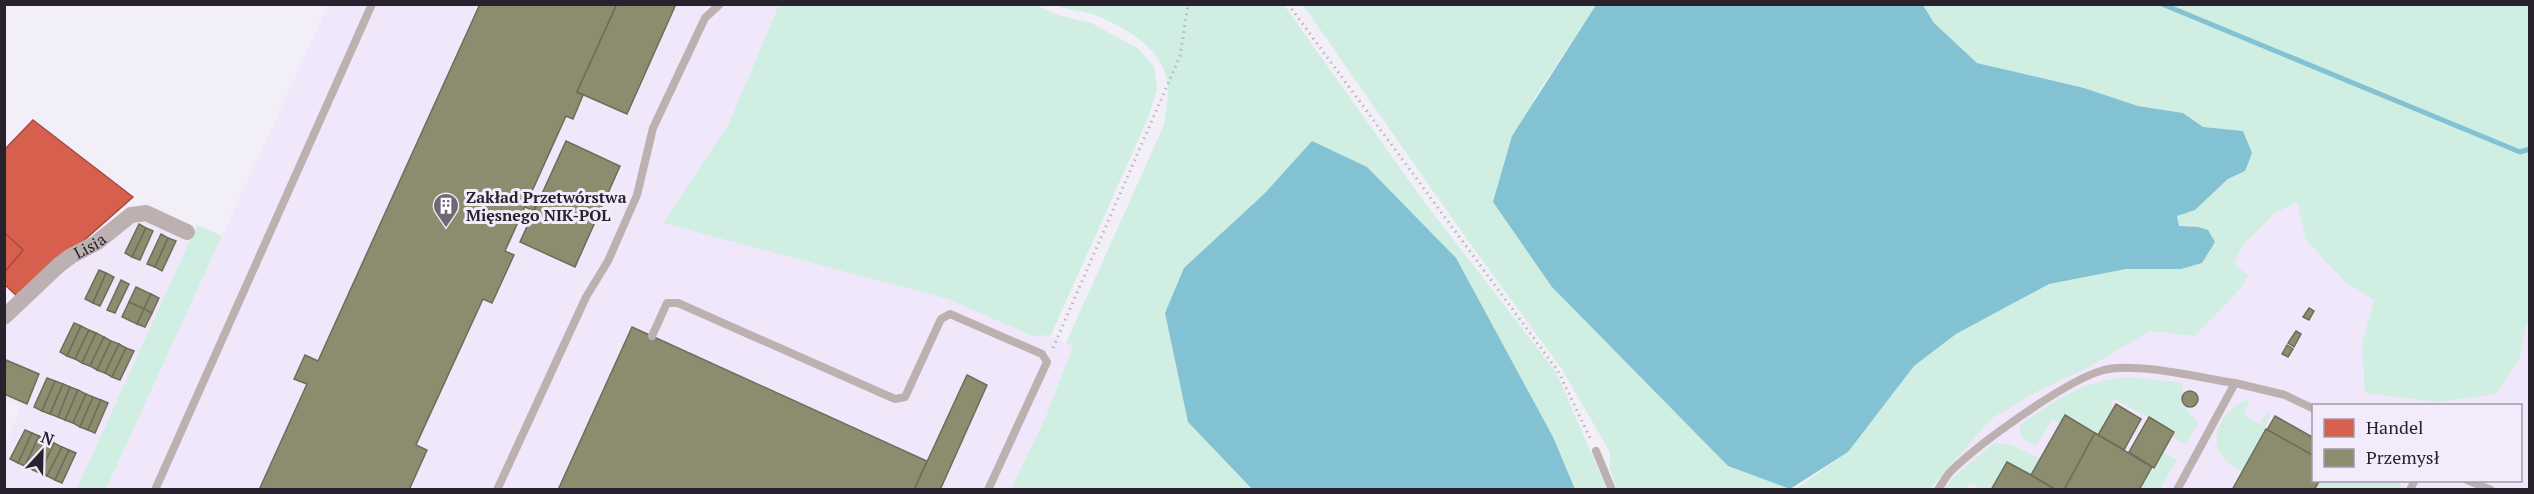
<svg xmlns="http://www.w3.org/2000/svg" width="2534" height="494" font-family="'PT Serif',serif">
  <rect width="100%" height="100%" fill="#f3eff8"/>
  <g fill="#f1e7fb" fill-rule="evenodd">
    <polygon points="328,5 779,5 729,123 664,222 948,299 1031,336 1048,334 1073,346 1045,419 1010,489 106,490"/>
    <path d="M2297,202L2344,281L2375,300L2362,344L2519,360L2526,326L2529,322V489L1930,490L1991,419L2038,391L2089,367L2150,331L2195,336L2240,289L2248,276L2233,262L2244,244L2275,213ZM2314,406H2520V480H2314Z"/>
    <polygon points="145,219 190,240 76,489 5,489 5,445 21,407 5,400 5,327 67,267 87,256 94,255 132,220"/>
  </g>
  <g fill="#d0eee2">
    <path d="M1054,4L1284,5L1425,203L1556,372L1607,489H1575L1553,437L1312,141L1264,194L1165,312L1188,422L1252,489L1010,490L1045,419L1073,346L1066,343L1164,125C1166,113 1168,100 1168,87C1166,50 1126,28 1095,15C1082,10 1067,11 1054,4Z"/>
    <polygon points="779,5 1036,5 1057,15 1091,23 1139,49 1154,67 1157,89 1148,118 1051,335 1032,336 948,299 663,223 729,123"/>
    <polygon points="1303,5 1596,5 1534,99 1552,287 1728,466 1790,489 1617,489 1610,469 1610,452 1561,368 1461,231"/>
    <polygon points="1923,5 2529,5 2529,322 2526,326 2519,360 2496,394 2438,402 2365,393 2362,344 2374,300 2344,281 2306,240 2297,202 2275,213 2244,244 2234,262 2248,276 2240,289 2195,336 2150,331 2089,367 2038,391 1991,419 1930,489 1794,490 1848,452 1914,366 1956,334 2049,284 2126,269 2181,269 2198,227 2179,226 2177,216 2195,210 2229,179 2245,171 2243,131 2203,127 2183,113 2138,106 2084,88 1977,63 1934,23"/>
    <polygon points="197,225 222,236 106,489 76,490"/>
    <path d="M2128,377L2183,383L2181,403L2198,423L2186,445L2172,437L2174,432L2115,399L2110,406L2113,408L2098,434L2065,416L2061,424L2052,419L2036,446C2027,441 2016,437 2021,424C2062,397 2077,383 2128,377Z"/>
    <path d="M2248,399L2249,404L2243,414L2260,424L2267,412L2271,414L2264,428L2266,429L2242,472C2234,467 2225,462 2220,453C2208,432 2228,406 2248,399Z"/>
    <polygon points="1994,443 2010,444 2040,459 2031,475 2007,462 1991,489 1981,489 1970,483 1966,489 1944,490 1954,477"/>
    <polygon points="2163,452 2177,460 2160,489 2139,490"/>
    <polygon points="2320,481 2400,481 2401,489 2314,490"/>
  </g>
  <g fill="#82c2d2">
    <polygon points="1596,5 1923,5 1934,23 1977,63 2084,88 2138,106 2183,113 2203,127 2243,131 2252,153 2245,171 2228,179 2195,210 2177,216 2179,226 2198,227 2208,230 2215,242 2202,263 2181,269 2126,269 2049,284 1956,334 1914,366 1848,452 1790,489 1728,466 1552,287 1493,202 1512,136"/>
    <polygon points="1312,141 1367,167 1456,258 1553,437 1575,489 1252,489 1188,422 1165,313 1184,268 1264,194"/>
  </g>
  <g fill="#d6604d" stroke="#a24d43" stroke-width="1.5">
    <polygon points="33,120 133,197 19,298 4,284 4,150"/>
    <polygon points="4,232 23,250 4,273"/>
  </g>
  <g fill="#8c8c6e" stroke="#6e6c5a" stroke-width="1.5">
    <polygon points="480,4 617,4 577,92 583,95 573,119 566,116 505,251 514,255 492,303 483,299 416,445 427,450 409,490 259,490 307,384 294,379 305,355 318,361"/>
    <polygon points="617,4 676,4 627,114 577,92"/>
    <polygon points="566,141 620,166 575,267 520,242"/>
    <polygon points="531,193 540,196 533,211 525,207"/>
    <polygon points="139,224 146,228 132,257 125,253"/>
    <polygon points="146,228 153,231 140,260 132,257"/>
    <polygon points="161,234 168,238 155,267 147,264"/>
    <polygon points="168,238 176,241 162,271 155,267"/>
    <polygon points="99,270 106,273 93,303 85,299"/>
    <polygon points="106,273 114,277 100,306 93,303"/>
    <polygon points="121,280 129,284 115,313 107,310"/>
    <polygon points="136,287 151,294 144,309 129,302"/>
    <polygon points="151,294 159,298 152,313 144,309"/>
    <polygon points="129,302 144,309 137,324 122,317"/>
    <polygon points="2309,308 2314,311 2309,320 2303,317"/>
    <polygon points="144,309 152,313 145,327 137,324"/>
    <polygon points="74,323 81,326 67,356 60,352"/>
    <polygon points="81,326 89,330 75,359 67,356"/>
    <polygon points="632,327 927,461 914,490 558,490"/>
    <polygon points="89,330 96,333 82,363 75,359"/>
    <polygon points="2296,331 2301,334 2294,347 2288,343"/>
    <polygon points="96,333 104,337 90,366 82,363"/>
    <polygon points="104,337 111,341 97,370 90,366"/>
    <polygon points="111,341 119,344 105,373 97,370"/>
    <polygon points="119,344 126,348 112,377 105,373"/>
    <polygon points="2287,345 2293,349 2288,357 2282,354"/>
    <polygon points="126,348 134,351 120,380 112,377"/>
    <polygon points="6,360 39,374 27,404 4,394"/>
    <polygon points="967,375 987,385 940,490 914,490"/>
    <polygon points="47,378 55,381 42,411 34,407"/>
    <polygon points="55,381 63,384 50,414 42,411"/>
    <polygon points="63,384 70,387 58,417 50,414"/>
    <polygon points="70,387 78,390 65,420 58,417"/>
    <polygon points="78,390 86,394 73,423 65,420"/>
    <circle cx="2190" cy="399" r="8"/>
    <polygon points="86,394 93,397 80,427 73,423"/>
    <polygon points="93,397 101,400 88,430 80,427"/>
    <polygon points="101,400 108,403 95,433 88,430"/>
    <polygon points="2116,404 2141,419 2124,450 2098,435"/>
    <polygon points="2065,415 2095,433 2064,490 2056,490 2031,475"/>
    <polygon points="2275,416 2314,438 2314,456 2267,430"/>
    <polygon points="2149,417 2174,432 2154,468 2129,452"/>
    <polygon points="2266,429 2314,456 2314,480 2320,480 2314,490 2232,490"/>
    <polygon points="25,430 32,433 18,463 10,459"/>
    <polygon points="32,433 39,436 25,466 18,463"/>
    <polygon points="2095,433 2152,467 2139,490 2064,490"/>
    <polygon points="39,436 47,440 33,470 25,466"/>
    <polygon points="47,440 54,443 40,473 33,470"/>
    <polygon points="54,443 62,447 47,476 40,473"/>
    <polygon points="62,447 69,450 55,480 47,476"/>
    <polygon points="69,450 76,453 62,483 55,480"/>
    <polygon points="2007,462 2031,475 2056,490 1991,490"/>
  </g>
  <g fill="none" stroke-linecap="round" stroke-linejoin="round">
    <polyline stroke="#82c2d2" stroke-width="5" points="2162,4 2520,152 2530,149"/>
    <g stroke="#bdb5b7" stroke-width="3" stroke-dasharray="1.5 4.5" stroke-linecap="butt">
      <polyline points="1288,4 1558,371 1591,440"/>
      <polyline points="1053,348 1180,56 1188,4"/>
    </g>
    <g stroke="#bcb1b0" stroke-width="8">
      <polyline points="652,336 667,303 678,303 895,399 905,397 941,319 950,314 1042,354 1047,362 988,490"/>
      <polyline points="1596,451 1612,490"/>
      <polyline points="2467,480 2491,490"/>
      <polyline points="155,490 372,4"/>
      <polyline points="497,490 586,297 608,261 637,195 653,128 705,18 720,4"/>
      <path d="M1938,490C1942,484 1946,476 1951,471C1980,443 2066,380 2104,370C2137,362 2200,378 2235,383"/>
      <polyline points="2177,490 2235,383 2285,395 2314,409"/>
      <polyline points="2410,490 2415,480"/>
    </g>
    <path stroke="#bcb1b0" stroke-width="16" id="s1" d="M4,317L59,265L71,256L96,243L131,215L146,213L187,232"/>
  </g>
  <defs>
    <symbol id="building-pin" viewBox="-11 -11 22 30"><path d="M0 17L-7.5 6A9.5 9.5 0 1 1 7.5 6Z" fill="#6e6a74" stroke="#f3ebfc"/><path d="M-4-6H4V6H1V3H-1V6H-4ZM-2.5-4.3h1.7v1.8h-1.7ZM.8-4.3h1.7v1.8H.8ZM-2.5-1h1.7V.8h-1.7ZM.8-1h1.7V.8H.8Z" fill="#fff"/></symbol>
  </defs>
  <g fill-rule="evenodd">
    <use href="#building-pin" x="431" y="191" width="30" height="40"/>
  </g>
  <g text-anchor="middle" stroke-width="6" stroke-linejoin="round" paint-order="stroke">
    <g font-size="16" font-weight="bold" fill="#27222d" stroke="#f3ebfc" text-anchor="start">
      <text x="466" y="203">Zakład Przetwórstwa<tspan x="466" dy="18">Mięsnego NIK-POL</tspan></text>
    </g>
    <g font-size="16" fill="#27222d" stroke="#f3ebfc">
      <text dy="6" stroke="none"><textPath href="#s1" startOffset="112">Lisia</textPath></text>
    </g>
  </g>
  <rect width="2534" height="494" fill="none" stroke="#27222d" stroke-width="12"/>
  <rect x="2312" y="404" width="210" height="78" fill="#f3ebfc" stroke="#a19ba9" stroke-width="1.5"/>
  <rect x="2324" y="419" width="30" height="18" fill="#d6604d" stroke="#a19ba9" stroke-width="1.5"/>
  <text x="2366" y="434" font-size="18" fill="#27222d">Handel</text>
  <rect x="2324" y="449" width="30" height="18" fill="#8c8c6e" stroke="#a19ba9" stroke-width="1.5"/>
  <text x="2366" y="464" font-size="18" fill="#27222d">Przemysł</text>
  <g transform="translate(42 452) rotate(22)" stroke="#f3ebfc" stroke-width="4.5" paint-order="stroke">
  <path d="M0-4.5L10 22L0 15L-10 22Z" fill="#27222d"/>
  <text y="-9" font-size="16" font-weight="bold" text-anchor="middle" fill="#27222d">N</text>
  </g>
</svg>
